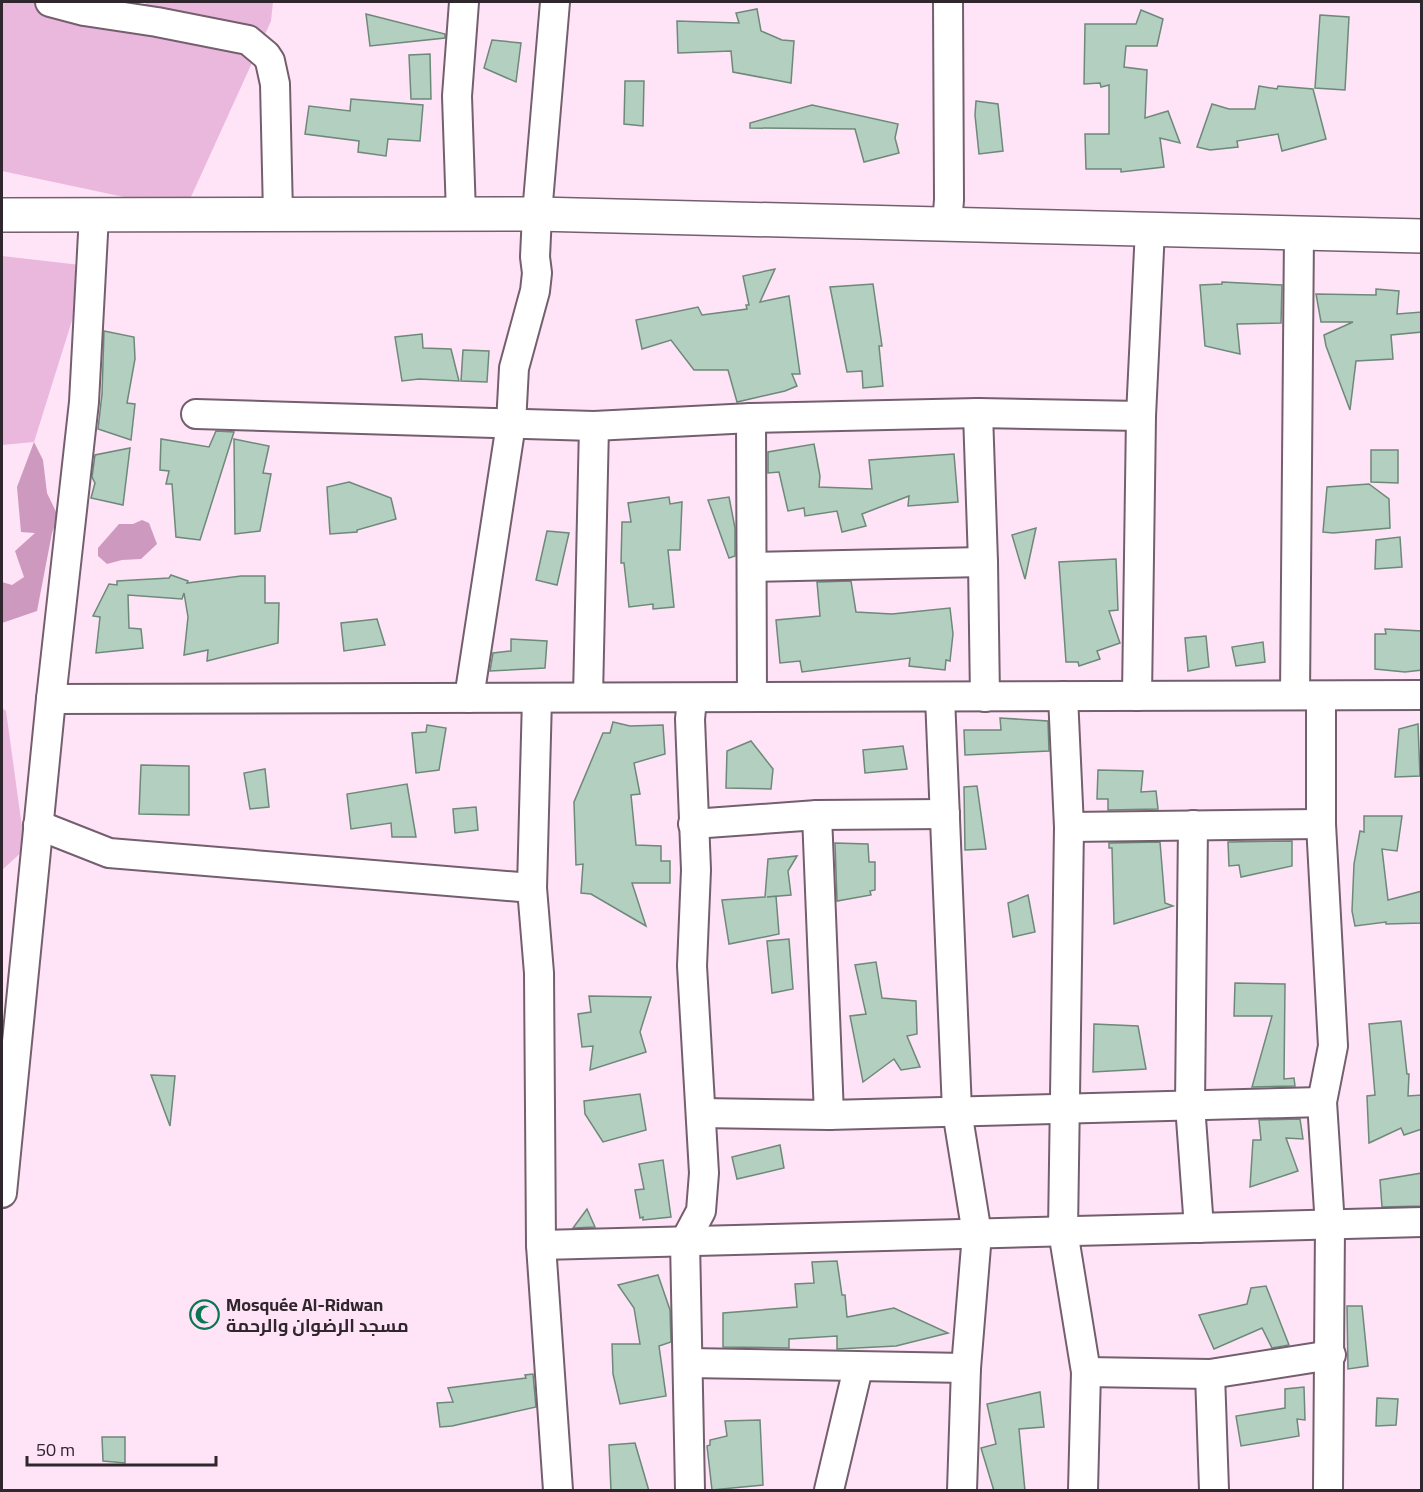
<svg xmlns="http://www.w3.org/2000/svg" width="1423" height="1492" font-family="Georgia,Cairo,serif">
  <rect width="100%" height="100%" fill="#fee4f6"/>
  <g fill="#eab7dd">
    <polygon points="2,2 115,2 145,9 146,2 273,2 271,21 185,210 2,171"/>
    <polygon points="2,256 89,266 34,442 2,445"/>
    <polygon points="2,708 6,711 25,849 2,870"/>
  </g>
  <g fill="#cd99bf">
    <polygon points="34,442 43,460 47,493 58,516 52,533 37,611 2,623 2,582 12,585 24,577 15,551 35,533 21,532 17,487"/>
    <polygon points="142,520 149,523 157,544 141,559 122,560 107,564 98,556 98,548 119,524 133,524"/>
  </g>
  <g fill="#b3cfc0" stroke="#6e887a" stroke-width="1.5">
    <polygon points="757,9 761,31 782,40 794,41 791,83 733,72 731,51 678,53 677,21 739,23 736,13"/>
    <polygon points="1141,10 1163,19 1157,46 1126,46 1124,67 1147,70 1145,118 1168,111 1180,143 1160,138 1164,167 1121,172 1121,169 1086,169 1085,134 1109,134 1109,85 1101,87 1100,83 1084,84 1085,24 1136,24"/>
    <polygon points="366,14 445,34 445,38 370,46"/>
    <polygon points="1320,15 1349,17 1345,90 1315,88"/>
    <polygon points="492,40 521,43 516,82 484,68"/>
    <polygon points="430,54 431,99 411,99 409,55"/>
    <polygon points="625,81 644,81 643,126 624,124"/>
    <polygon points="1259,86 1277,89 1278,86 1313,89 1326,139 1282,151 1278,134 1237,141 1238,147 1210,150 1197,147 1212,104 1229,109 1255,109"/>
    <polygon points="351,99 423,105 420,141 388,139 386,156 358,152 359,141 305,134 309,106 350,111"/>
    <polygon points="976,101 998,104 1003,151 979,154 975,115"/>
    <polygon points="812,105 898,124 895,138 899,153 864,162 855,129 750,128 750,123"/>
    <polygon points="775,269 760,302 789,296 800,374 792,374 797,386 785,391 737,402 728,370 694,370 671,340 642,349 636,320 698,307 702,315 747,309 746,305 749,305 743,276"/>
    <polygon points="1222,282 1282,285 1281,323 1237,324 1240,354 1205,346 1200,285 1222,284"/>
    <polygon points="873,284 882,346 879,346 883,386 863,388 862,371 847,372 830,287"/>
    <polygon points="1376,289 1399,291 1397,314 1422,312 1422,332 1391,335 1393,359 1356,361 1350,410 1326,346 1324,335 1353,322 1321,322 1316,294 1376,295"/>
    <polygon points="104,331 134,337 135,359 127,403 135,404 131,440 98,429 102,394"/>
    <polygon points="422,334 423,348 451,349 459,381 419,379 402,381 395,337"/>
    <polygon points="463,350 489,351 487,382 461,381"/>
    <polygon points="216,431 234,432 200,540 176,537 172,484 166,484 169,471 160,470 161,439 209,447"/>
    <polygon points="234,439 269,446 263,473 271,474 260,531 235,534"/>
    <polygon points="814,444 820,476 819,487 872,489 869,460 954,454 958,502 908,506 909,496 862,514 866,526 842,532 837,511 805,516 804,508 788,511 779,472 768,473 768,452"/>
    <polygon points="130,448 123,505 91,498 95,483 92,477 95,455"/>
    <polygon points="1371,450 1398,450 1398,483 1371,482"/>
    <polygon points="349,482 391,498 396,519 357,530 357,532 330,534 327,487"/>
    <polygon points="1369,484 1389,499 1390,528 1333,533 1323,532 1327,487"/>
    <polygon points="669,497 670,504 682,502 680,550 668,550 674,607 653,609 653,604 629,607 624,563 621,563 622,522 631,522 628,503"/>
    <polygon points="729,497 735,528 735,556 729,558 708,500"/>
    <polygon points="1036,528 1025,579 1012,535"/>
    <polygon points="547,531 569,533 557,585 536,580"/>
    <polygon points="1400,537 1402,567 1375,569 1376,540"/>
    <polygon points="1116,559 1118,610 1109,611 1120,643 1097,651 1100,659 1079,666 1078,662 1066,662 1059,562"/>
    <polygon points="171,575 188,581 187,583 241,576 265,576 265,603 279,603 278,643 207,661 208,650 184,655 188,617 184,593 182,599 128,595 129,628 141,629 143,648 96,653 100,617 93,616 109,584 117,585 117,581 169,578"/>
    <polygon points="851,581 856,612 892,614 950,608 953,634 950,661 946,660 945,670 909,666 910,658 802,672 800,661 780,663 776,620 820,616 817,582"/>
    <polygon points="377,619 385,645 344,651 341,623"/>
    <polygon points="1385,629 1422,631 1422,670 1405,672 1375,669 1375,634 1386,634"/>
    <polygon points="1206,636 1209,667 1188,671 1185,638"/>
    <polygon points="511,639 547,641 545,668 490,671 493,653 511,651"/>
    <polygon points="1263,642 1265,662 1236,666 1232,647"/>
    <polygon points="1000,718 1048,721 1049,751 965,755 964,730 1001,730"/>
    <polygon points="613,722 630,726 663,725 665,754 634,763 640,794 631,795 636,845 661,846 661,861 670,861 670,883 632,883 646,926 591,894 581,893 583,864 576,865 574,802 603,733 610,733"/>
    <polygon points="1418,724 1420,776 1395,777 1399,729"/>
    <polygon points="427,725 446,728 439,770 416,773 412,733 426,732"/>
    <polygon points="751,741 773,769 771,789 726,788 727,751"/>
    <polygon points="903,746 907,769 865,773 863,750"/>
    <polygon points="141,765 189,766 189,815 139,814"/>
    <polygon points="265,769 269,807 250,809 244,773"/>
    <polygon points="1098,770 1143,771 1141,792 1156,791 1158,809 1108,810 1108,799 1097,799"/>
    <polygon points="407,784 416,837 392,837 391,823 351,829 347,794"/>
    <polygon points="977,786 986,849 965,850 964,787"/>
    <polygon points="476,807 478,830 455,833 453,809"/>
    <polygon points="1364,816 1402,816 1397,851 1382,849 1388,900 1422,891 1422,923 1386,924 1386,922 1355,926 1352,911 1354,864 1360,831 1364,832"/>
    <polygon points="1292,841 1292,866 1241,877 1239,865 1229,866 1228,842"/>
    <polygon points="1160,842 1165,903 1173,906 1114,924 1112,848 1109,848 1109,843"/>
    <polygon points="835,843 868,844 869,862 875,862 875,890 870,891 871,895 837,901"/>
    <polygon points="797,856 788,871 791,895 767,897 776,896 779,934 729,944 722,900 765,897 768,859"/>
    <polygon points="1028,895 1035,932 1013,937 1008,903"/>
    <polygon points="789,939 793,989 772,993 767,941"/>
    <polygon points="876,962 882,998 916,1001 917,1034 907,1036 920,1067 901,1070 894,1059 863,1082 850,1016 866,1014 855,965"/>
    <polygon points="1235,983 1285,984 1284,1079 1294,1078 1295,1086 1252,1087 1272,1016 1234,1016"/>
    <polygon points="589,996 651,997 640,1032 646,1052 590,1070 593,1046 582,1047 578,1014 591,1012"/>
    <polygon points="1401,1021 1407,1074 1409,1074 1408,1096 1422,1095 1422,1129 1404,1135 1401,1128 1369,1143 1367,1096 1375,1095 1369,1024"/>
    <polygon points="1094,1024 1138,1026 1146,1069 1093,1072"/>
    <polygon points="151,1075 175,1076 170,1126"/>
    <polygon points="640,1094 646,1130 603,1142 585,1114 584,1101"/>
    <polygon points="1300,1119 1303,1139 1286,1138 1298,1171 1250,1187 1253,1140 1261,1140 1259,1120"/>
    <polygon points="780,1145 784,1168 737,1179 732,1157"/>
    <polygon points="663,1160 671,1217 643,1220 643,1217 640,1218 635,1190 644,1189 639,1164"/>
    <polygon points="1422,1173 1422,1206 1382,1207 1380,1180"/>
    <polygon points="587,1209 595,1227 573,1228"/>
    <polygon points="837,1261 842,1295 845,1295 847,1317 894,1308 948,1333 896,1346 837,1349 837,1336 789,1339 789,1348 723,1347 723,1313 797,1307 795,1284 814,1283 812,1262"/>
    <polygon points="658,1275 670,1310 671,1342 659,1346 666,1396 620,1404 613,1374 612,1344 640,1344 634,1308 618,1285"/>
    <polygon points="1266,1286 1289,1345 1272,1348 1262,1328 1214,1349 1199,1315 1247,1304 1251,1288"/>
    <polygon points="1347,1306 1362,1306 1368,1366 1348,1369"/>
    <polygon points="533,1374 536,1407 452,1426 440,1427 437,1403 453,1402 448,1388 526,1378 525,1375"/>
    <polygon points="1304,1387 1305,1420 1297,1419 1299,1436 1241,1446 1236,1416 1285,1408 1285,1389"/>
    <polygon points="1040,1392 1044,1427 1019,1429 1025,1491 994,1491 981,1448 996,1444 987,1404"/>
    <polygon points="1377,1398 1398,1399 1396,1425 1376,1426"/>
    <polygon points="760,1420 763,1485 712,1490 707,1446 710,1445 710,1440 727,1436 725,1421"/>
    <polygon points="102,1437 125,1437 125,1463 103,1461"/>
    <polygon points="635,1443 649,1491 611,1491 609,1445"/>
  </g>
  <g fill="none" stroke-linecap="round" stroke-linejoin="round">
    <defs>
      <g id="minor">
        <polyline points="50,2 84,11 157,22 248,40 266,55 270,61 275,84 278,214"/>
        <polyline points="461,214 457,96 464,2"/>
        <polyline points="947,224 949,200 948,2"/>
        <polyline points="978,413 983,562 985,697"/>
        <polyline points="196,414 594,426 751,418 978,413 1141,416"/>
        <polyline points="751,418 752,697"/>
        <polyline points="752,567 983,562"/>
        <polyline points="1295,695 1299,233"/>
        <polyline points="1063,696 1069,827 1063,1231 1086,1372 1083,1490"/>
        <polyline points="1137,696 1141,416 1150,229"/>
        <polyline points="1321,696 1321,824 1333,1046 1322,1102 1330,1226 1328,1490"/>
        <polyline points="588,697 594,426"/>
        <polyline points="940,697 957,1111 977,1234 966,1368 962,1490"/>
        <polyline points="469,698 511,424 514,368 535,291 537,273 535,257 537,214 555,2"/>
        <polyline points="537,698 532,888 539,973 541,1245 558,1490"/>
        <polyline points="51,699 1422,695"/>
        <polyline points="817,815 829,1115"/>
        <polyline points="693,824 817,815 945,814"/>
        <polyline points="38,825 109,853 532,888"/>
        <polyline points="1193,825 1190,1105 1199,1228"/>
        <polyline points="1069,827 1321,824"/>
        <polyline points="701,1113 829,1115 1322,1102"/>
        <polyline points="2,1193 51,699 84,402 94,215"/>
        <polyline points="541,1245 1422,1222"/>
        <polyline points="688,1363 966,1368"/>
        <polyline points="1086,1372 1210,1374 1331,1355"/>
        <polyline points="1210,1374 1214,1490"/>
        <polyline points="690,1490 685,1241 701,1211 704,1173 692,966 696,870 690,719 692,699"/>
        <polyline points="829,1490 858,1368"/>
      </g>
      <polyline id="tertiary" points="2,215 537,214 1422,236"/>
    </defs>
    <use href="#minor" stroke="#745f6e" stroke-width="32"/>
    <use href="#tertiary" stroke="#745f6e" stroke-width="36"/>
    <use href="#minor" stroke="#fff" stroke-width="28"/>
    <use href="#tertiary" stroke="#fff" stroke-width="33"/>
  </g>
  <defs>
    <symbol id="mosque-ring" viewBox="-11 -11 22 22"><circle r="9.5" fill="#fee4f6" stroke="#097751" stroke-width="1.5"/><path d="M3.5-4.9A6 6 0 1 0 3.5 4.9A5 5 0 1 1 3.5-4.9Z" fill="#097751"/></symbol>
  </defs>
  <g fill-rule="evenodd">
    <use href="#mosque-ring" x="188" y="1298" width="33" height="33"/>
  </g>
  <g text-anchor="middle" stroke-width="6" stroke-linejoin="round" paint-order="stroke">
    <g font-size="18" font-weight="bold" fill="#30262d" stroke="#fee4f6" text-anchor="start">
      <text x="226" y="1311">Mosquée Al-Ridwan<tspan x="226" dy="21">مسجد الرضوان والرحمة</tspan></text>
    </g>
  </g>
  <rect width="1423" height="1492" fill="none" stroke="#30262d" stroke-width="6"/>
  <path d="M27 1456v9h189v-9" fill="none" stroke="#30262d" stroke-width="3"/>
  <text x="36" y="1456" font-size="18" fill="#30262d" stroke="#fee4f6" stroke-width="4.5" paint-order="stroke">50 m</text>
</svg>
